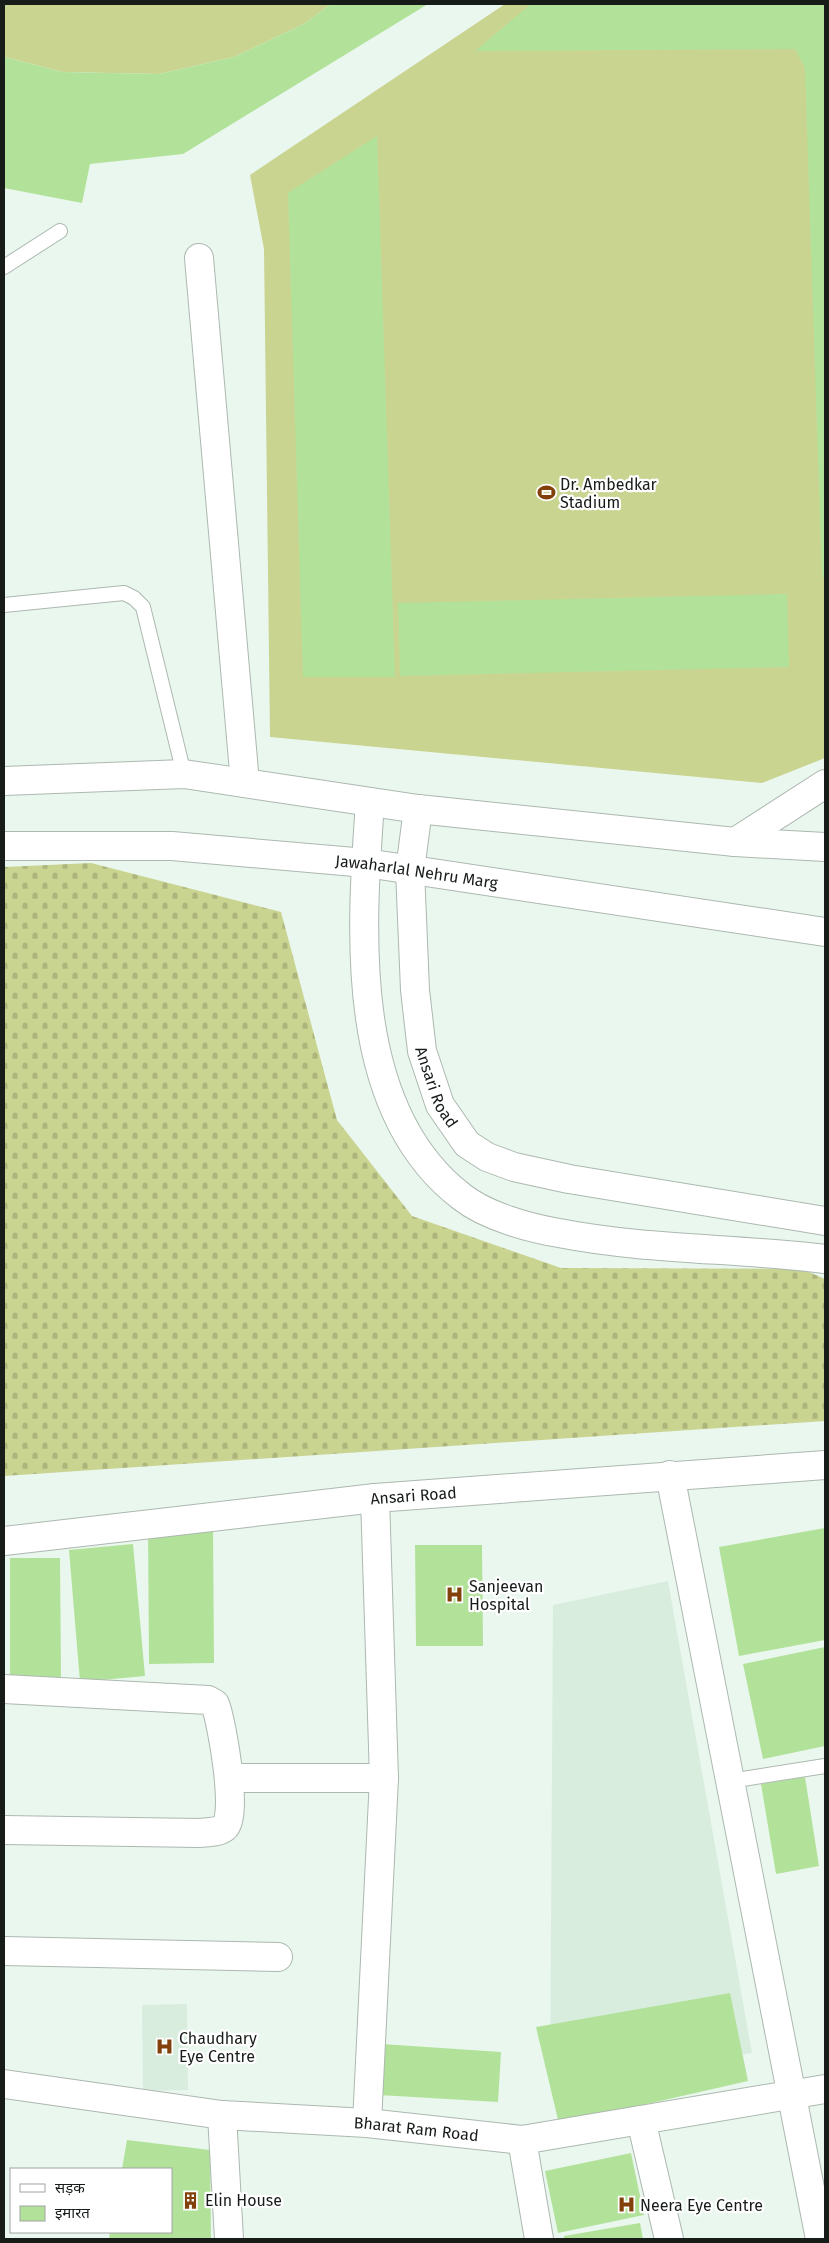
<svg xmlns="http://www.w3.org/2000/svg" width="829" height="2243" font-family="'Fira Sans','Noto Sans Devanagari',sans-serif">
  <defs>
    <pattern id="cemetery-stones" width="16" height="16" patternUnits="userSpaceOnUse" patternTransform="scale(1.25)"><rect width="16" height="16" fill="#cad491"/><path d="M2 7V4a2 2 0 0 1 4 0v3zM10 15v-3a2 2 0 0 1 4 0v3z" fill="#adb57c"/></pattern>
  </defs>
  <rect width="100%" height="100%" fill="#eaf7ee"/>
  <g fill="#d9eddf">
    <polygon points="668,1581 752,2053 550,2086 553,1605"/>
    <polygon points="187,2004 188,2090 143,2091 142,2005"/>
  </g>
  <g fill="#cad491">
    <polygon points="4,4 331,4 304,24 234,57 159,74 63,72 4,57"/>
    <polygon points="505,4 825,4 825,758 762,783 270,737 264,249 250,175"/>
  </g>
  <polygon fill="url(#cemetery-stones)" points="91,863 281,912 337,1120 412,1216 561,1268 802,1269 825,1279 825,1421 4,1476 4,867"/>
  <g fill="#b2e29a">
    <polygon points="331,4 428,4 183,154 90,164 82,203 4,188 4,57 63,72 159,74 234,57 304,24"/>
    <polygon points="531,4 825,4 825,577 822,577 805,68 795,49 475,51"/>
    <polygon points="377,136 395,677 303,677 288,193"/>
    <polygon points="787,594 789,667 400,676 398,603"/>
    <polygon points="213,1526 214,1663 149,1664 148,1527"/>
    <polygon points="825,1528 825,1640 739,1656 719,1547"/>
    <polygon points="133,1544 145,1676 80,1682 69,1550"/>
    <polygon points="415,1545 482,1545 483,1646 416,1646"/>
    <polygon points="10,1558 60,1558 61,1678 10,1678"/>
    <polygon points="825,1647 825,1746 763,1759 743,1664"/>
    <polygon points="805,1777 819,1866 776,1874 761,1784"/>
    <polygon points="730,1993 748,2081 559,2124 536,2027"/>
    <polygon points="382,2044 501,2052 498,2102 379,2095"/>
    <polygon points="127,2140 210,2150 211,2239 109,2239 110,2232 171,2232 171,2169 122,2169"/>
    <polygon points="631,2153 644,2215 558,2233 545,2171"/>
    <polygon points="640,2223 643,2239 564,2239 564,2236"/>
  </g>
  <g fill="none" stroke-linecap="round" stroke-linejoin="round">
    <defs>
      <g id="service">
        <polyline points="4,267 60,231"/>
        <polyline points="4,605 124,593 134,598 143,607 184,774"/>
        <polyline points="730,1781 825,1766"/>
      </g>
      <g id="minor">
        <polyline points="199,258 245,783"/>
        <polyline points="670,1475 820,2239"/>
        <path d="M4,1689L208,1700L215,1704C222,1722 238,1814 225,1827C218,1833 207,1832 199,1833L4,1830"/>
        <polyline points="229,1778 384,1778"/>
        <polyline points="4,1951 278,1957"/>
        <path id="s1" d="M4,2084L222,2115L367,2123L522,2140L825,2089"/>
        <polyline points="222,2115 229,2239"/>
        <polyline points="641,2120 669,2239"/>
        <polyline points="367,2123 384,1778 375,1498"/>
        <polyline points="522,2140 539,2239"/>
      </g>
      <g id="tertiary">
        <path d="M370,802C361,930 347,1109 462,1197C486,1216 529,1228 559,1233C646,1250 737,1248 825,1259"/>
        <path id="s2" d="M418,809L410,870L415,990L422,1051L440,1105L467,1144L487,1157L514,1167L569,1179L825,1221"/>
        <path id="s3" d="M4,1541L375,1498L825,1465"/>
      </g>
      <g id="secondary">
        <polyline points="4,781 184,774 418,809 735,842 825,847"/>
        <polyline points="735,842 825,784"/>
        <path id="s4" d="M4,846H172L366,863L825,932"/>
      </g>
    </defs>
    <use href="#service" stroke="#acb8b0" stroke-width="16"/>
    <use href="#minor" stroke="#acb8b0" stroke-width="30"/>
    <use href="#tertiary" stroke="#acb8b0" stroke-width="30"/>
    <use href="#secondary" stroke="#acb8b0" stroke-width="30"/>
    <use href="#service" stroke="#fff" stroke-width="14"/>
    <use href="#minor" stroke="#fff" stroke-width="28"/>
    <use href="#tertiary" stroke="#fff" stroke-width="28"/>
    <use href="#secondary" stroke="#fff" stroke-width="28"/>
  </g>
  <defs>
    <symbol id="stadium-bare" viewBox="-9 -9 18 18"><path d="M0-5a6.5 5 0 1 0 0 10a6.5 5 0 1 0 0-10ZM-3.5-1.8h7v3.6h-7Z" fill="#82410a" stroke="#fff" stroke-width="2.5" paint-order="stroke"/></symbol>
    <symbol id="hospital-bare" viewBox="-9 -9 18 18"><path d="M-5-5h3v3.5h4V-5h3V5h-3V1.5h-4V5h-3Z" fill="#82410a" stroke="#fff" stroke-width="2.5" paint-order="stroke"/></symbol>
    <symbol id="building-bare" viewBox="-9 -9 18 18"><path d="M-4-6H4V6H1V3H-1V6H-4ZM-2.5-4.3h1.7v1.8h-1.7ZM.8-4.3h1.7v1.8H.8ZM-2.5-1h1.7V.8h-1.7ZM.8-1h1.7V.8H.8Z" fill="#82410a" stroke="#fff" stroke-width="2.5" paint-order="stroke"/></symbol>
  </defs>
  <g fill-rule="evenodd">
    <use href="#stadium-bare" x="534" y="480" width="25" height="25"/>
    <use href="#hospital-bare" x="442" y="1582" width="25" height="25"/>
    <use href="#hospital-bare" x="152" y="2034" width="25" height="25"/>
    <use href="#building-bare" x="178" y="2188" width="25" height="25"/>
    <use href="#hospital-bare" x="614" y="2192" width="25" height="25"/>
  </g>
  <g text-anchor="middle" stroke-width="4.5" stroke-linejoin="round" paint-order="stroke">
    <g font-size="16" fill="#171c19" stroke="#fff" text-anchor="start">
      <text x="560" y="490">Dr. Ambedkar<tspan x="560" dy="18">Stadium</tspan></text>
      <text x="469" y="1592">Sanjeevan<tspan x="469" dy="18">Hospital</tspan></text>
      <text x="179" y="2044">Chaudhary<tspan x="179" dy="18">Eye Centre</tspan></text>
      <text x="205" y="2206">Elin House</text>
      <text x="640" y="2211">Neera Eye Centre</text>
    </g>
    <g font-size="16" fill="#171c19" stroke="#fff">
      <text dy="6" stroke="none"><textPath href="#s4" startOffset="414">Jawaharlal Nehru Marg</textPath></text>
      <text dy="6" stroke="none"><textPath href="#s2" startOffset="282">Ansari Road</textPath></text>
      <text dy="6" stroke="none"><textPath href="#s3" startOffset="412">Ansari Road</textPath></text>
      <text dy="6" stroke="none"><textPath href="#s1" startOffset="415">Bharat Ram Road</textPath></text>
    </g>
  </g>
  <rect width="829" height="2243" fill="none" stroke="#171c19" stroke-width="10"/>
  <rect x="10" y="2168" width="162" height="65" fill="#ffffff" stroke="#a2a4a3"/>
  <rect x="20" y="2184" width="25" height="8" fill="#ffffff" stroke="#a2a4a3"/>
  <text x="55" y="2193" font-size="15" fill="#171c19">सड़क</text>
  <rect x="20" y="2206" width="25" height="15" fill="#b2e29a" stroke="#a2a4a3"/>
  <text x="55" y="2218" font-size="15" fill="#171c19">इमारत</text>
</svg>
